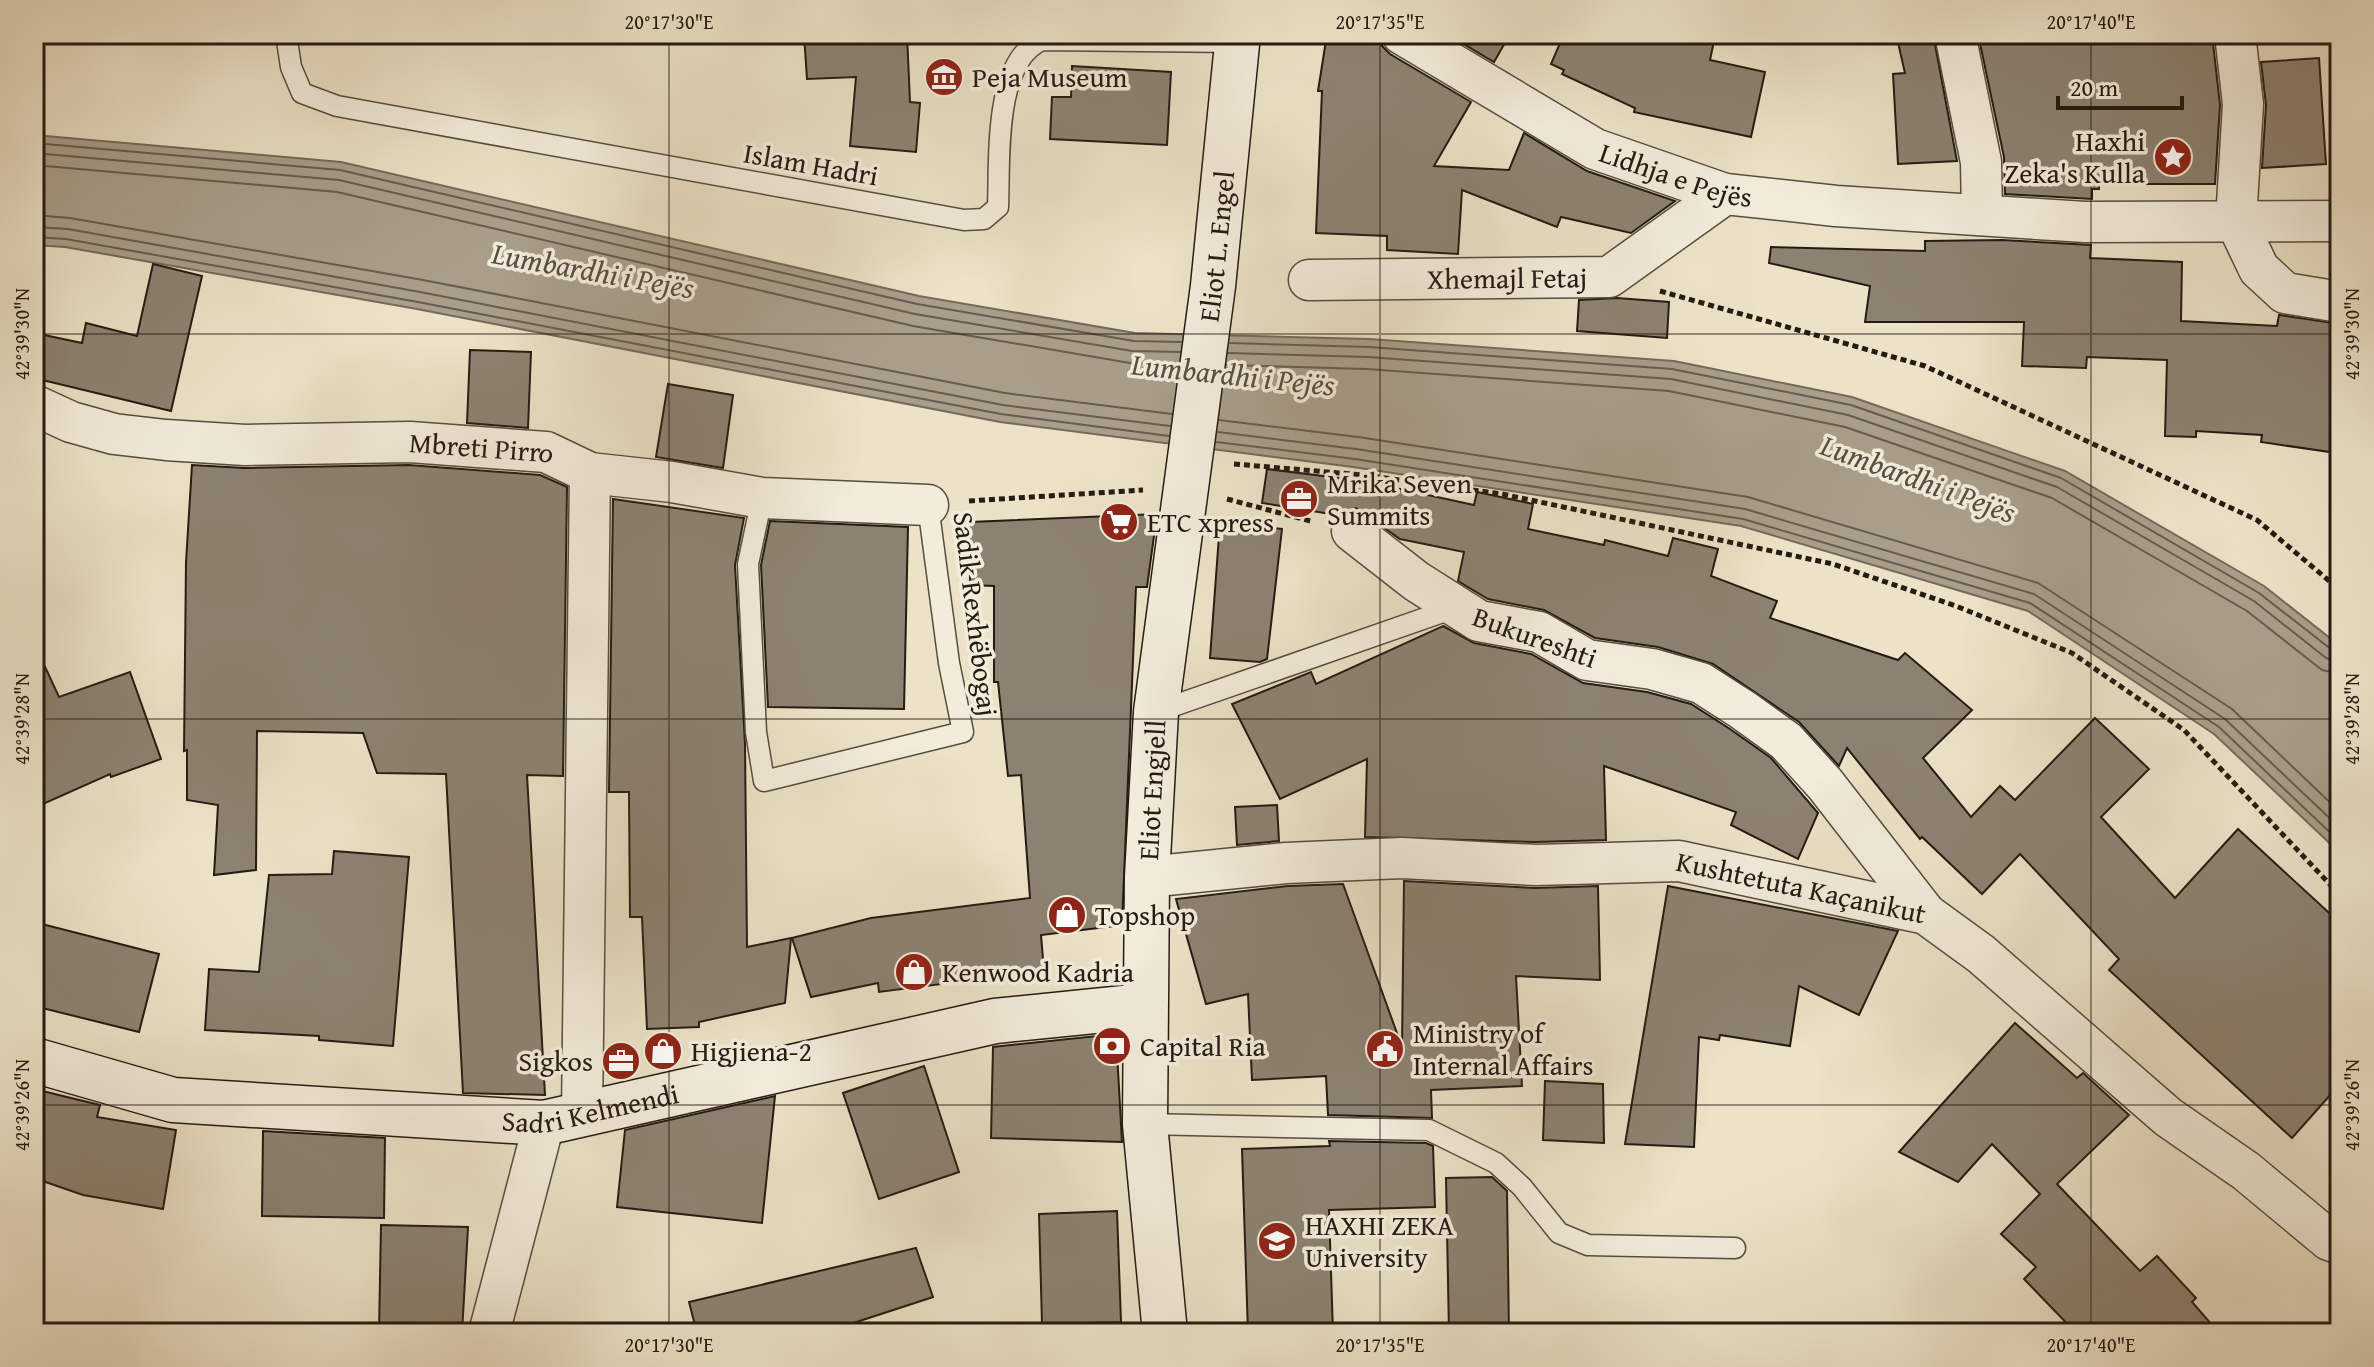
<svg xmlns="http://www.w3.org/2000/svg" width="2374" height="1367" font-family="'Gentium Book Plus',serif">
  <rect width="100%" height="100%" fill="#ebe2c7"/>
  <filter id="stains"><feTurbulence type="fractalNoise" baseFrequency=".0025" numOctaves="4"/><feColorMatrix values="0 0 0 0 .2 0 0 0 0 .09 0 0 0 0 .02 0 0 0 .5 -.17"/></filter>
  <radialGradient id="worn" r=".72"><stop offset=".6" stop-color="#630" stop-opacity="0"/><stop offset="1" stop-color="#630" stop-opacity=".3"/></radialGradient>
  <polygon fill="#a89e8a" stroke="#746a5a" stroke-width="2" points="34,135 341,162 919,296 1135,333 1369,339 1674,361 1852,397 2065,471 2264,586 2340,646 2340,853 2214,734 2028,611 1741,526 1353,467 1000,422 417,309 65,247 34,245"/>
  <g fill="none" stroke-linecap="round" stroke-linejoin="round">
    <g stroke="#665c4e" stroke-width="2">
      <polyline points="34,143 340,170 917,304 1134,341 1181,342"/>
      <polyline points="34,153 339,180 915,314 1132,351 1180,352"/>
      <polyline points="34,165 337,192 913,326 1130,363 1178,364"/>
      <polyline points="34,215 70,218 423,280 1005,393 1172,414"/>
      <polyline points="34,227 68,229 420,292 1003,405 1170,426"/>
      <polyline points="34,237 66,239 418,302 1001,414 1169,436"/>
      <polyline points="1230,343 1369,347 1672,369 1851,405 2061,478 2259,593 2332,650 2340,652"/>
      <polyline points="1228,353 1368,357 1671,379 1848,415 2057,487 2254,601 2326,658 2340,662"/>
      <polyline points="1227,365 1367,369 1669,391 1845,427 2052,498 2247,611 2322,670 2340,674"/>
      <polyline points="1219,420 1358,437 1748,497 2038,583 2232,709 2340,812"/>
      <polyline points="1218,432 1356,449 1745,509 2034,594 2225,719 2340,828"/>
      <polyline points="1216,442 1355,459 1743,519 2030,603 2219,727 2340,842"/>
    </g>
  </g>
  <g fill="#8c8271" stroke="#251b13" stroke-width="2">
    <polygon points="804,34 907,34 910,102 920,103 916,152 850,146 856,77 807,79"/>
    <polygon points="1327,34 1379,34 1382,46 1390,54 1471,102 1434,166 1509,170 1524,133 1587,171 1675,201 1631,233 1561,217 1557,227 1462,190 1458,254 1387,250 1387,236 1316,233 1322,91 1318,91"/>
    <polygon points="1447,34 1510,34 1494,62"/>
    <polygon points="1564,34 1679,34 1714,41 1710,60 1765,72 1751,137 1634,112 1635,108 1562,74 1564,70 1551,64"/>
    <polygon points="1896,34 1933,34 1957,161 1898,164 1893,74 1905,73"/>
    <polygon points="1978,34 2212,34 2220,105 2215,184 2099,184 2099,189 2092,189 2092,199 2005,194 2004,157"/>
    <polygon points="2319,58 2326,164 2262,168 2266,105 2261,62"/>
    <polygon points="1072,66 1171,72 1167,145 1050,139 1052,97 1071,97"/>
    <polygon points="2002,240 2091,245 2090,258 2182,262 2181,321 2277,326 2279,315 2340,324 2340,411 2336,411 2330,452 2261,442 2262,435 2196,431 2196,437 2165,436 2167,360 2087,357 2086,368 2022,366 2024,322 1865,322 1870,286 1769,263 1771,247 1925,251 1925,241"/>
    <polygon points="153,264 202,276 171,411 34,378 44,335 82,343 86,323 137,336"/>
    <polygon points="1617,298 1669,302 1667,338 1577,331 1579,300"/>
    <polygon points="470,350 531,352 528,428 467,423"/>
    <polygon points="668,384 733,395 723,468 656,457"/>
    <polygon points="192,465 245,468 409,465 540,475 567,487 563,776 527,775 545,1095 463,1093 446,774 377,773 363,733 257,731 256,870 214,875 218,805 187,800 187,750 184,751 186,562"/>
    <polygon points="1267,469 1363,481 1474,505 1477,492 1533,504 1528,529 1604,545 1605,540 1668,556 1673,538 1718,549 1711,576 1777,601 1770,618 1898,660 1905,653 1972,710 1923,758 1971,817 2000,786 2015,800 2095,718 2149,769 2101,817 2175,898 2238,829 2340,923 2340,1084 2292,1138 2109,970 2119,959 2020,854 1982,894 1922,837 1920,839 1847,748 1839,766 1799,722 1713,664 1658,647 1595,638 1544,610 1488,599 1458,581 1464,552 1400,539 1356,508 1337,515 1262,503"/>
    <polygon points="613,499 744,518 735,565 745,744 747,947 791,938 785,1003 699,1022 699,1027 647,1029 642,917 630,917 629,792 609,792"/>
    <polygon points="1157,514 1147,587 1136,587 1122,925 1041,935 1044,971 879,992 878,983 811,997 792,938 871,918 1030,898 1021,775 1008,776 998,682 994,682 994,586 970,585 970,522"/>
    <polygon points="770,521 908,527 904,709 768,707 761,565"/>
    <polygon points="1220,522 1282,529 1267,659 1260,662 1210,658"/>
    <polygon points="1443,626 1474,643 1531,654 1583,683 1647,692 1691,704 1730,729 1771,758 1818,813 1798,859 1731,825 1736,812 1604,766 1606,840 1536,842 1365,837 1367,759 1280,799 1232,704 1311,672 1316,684"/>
    <polygon points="34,643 59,697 130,672 161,759 111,777 110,774 34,808"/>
    <polygon points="1277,805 1279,841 1237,845 1235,807"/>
    <polygon points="334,851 409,857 393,1046 319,1040 319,1036 205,1030 209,969 259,972 269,875 332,874"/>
    <polygon points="1404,881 1535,888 1598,886 1600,980 1516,976 1522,1086 1431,1090 1432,1118 1328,1115 1326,1076 1252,1080 1248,994 1206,1004 1176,899 1288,886 1343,884 1402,1047"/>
    <polygon points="1668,886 1898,931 1859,1015 1799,986 1790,1046 1720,1035 1719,1040 1699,1037 1694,1147 1625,1144"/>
    <polygon points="34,922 159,954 139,1032 34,1006"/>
    <polygon points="2015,1023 2077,1078 2083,1073 2129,1115 2057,1184 2140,1271 2157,1256 2196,1298 2192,1302 2219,1333 2076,1333 2024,1279 2036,1267 2001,1234 2040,1194 1992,1144 1958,1182 1899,1152"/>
    <polygon points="1116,1034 1122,1142 991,1138 993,1047"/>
    <polygon points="924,1066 959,1172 879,1199 843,1093"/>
    <polygon points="1545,1081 1603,1084 1604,1143 1543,1140"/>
    <polygon points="34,1089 100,1105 97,1117 176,1130 163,1209 83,1195 34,1178"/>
    <polygon points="775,1096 762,1223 617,1207 625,1130"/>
    <polygon points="263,1131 385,1138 384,1218 262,1216"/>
    <polygon points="1329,1141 1426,1143 1433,1146 1435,1207 1329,1210 1333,1333 1248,1333 1242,1149 1330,1146"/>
    <polygon points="1492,1177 1507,1191 1509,1333 1449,1333 1446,1178"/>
    <polygon points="1117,1211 1121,1322 1042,1324 1039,1214"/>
    <polygon points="381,1225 468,1227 462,1333 379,1333"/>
    <polygon points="916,1248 933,1297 823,1333 697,1333 689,1302"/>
  </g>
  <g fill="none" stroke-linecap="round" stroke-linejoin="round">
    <defs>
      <g id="lane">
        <path d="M286,34L291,67L302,93L337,106L964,220L984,219L998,207C1000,160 993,61 1042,40L1237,42"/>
        <polyline points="762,498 748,564 756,732 764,781 963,732 949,663 928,505"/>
        <polyline points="1156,712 1457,607"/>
        <polyline points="1145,1124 1429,1130 1496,1163 1522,1187 1559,1233 1588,1245 1735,1248"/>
      </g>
      <g id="street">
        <path id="s1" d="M1402,34L1595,149L1725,194L1836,206L2085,222L2340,221"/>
        <polyline points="1955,34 1981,162 1982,215"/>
        <polyline points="2235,34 2243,104 2236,221 2259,269 2285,293 2340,302"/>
        <path id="s2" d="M1309,280L1609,277L1725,194"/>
        <path id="s3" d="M34,405L71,422L114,434L166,440L245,445L410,442L546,452L590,473L672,482L762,498L928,505"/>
        <polyline points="1352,531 1416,581 1479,621 1539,632 1587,660 1652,669 1701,683 1743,710 1786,741 1825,784 1926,914"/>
        <path id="s4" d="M1147,877L1286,863L1402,858L1536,865L1679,861L1926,914L1981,954L2168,1117L2246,1171L2329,1240L2340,1244"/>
        <polyline points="582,1114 590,473"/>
        <polyline points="489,1333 544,1123"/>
      </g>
      <g id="secondary">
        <path id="s5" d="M34,1060L173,1100L544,1123L995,1021L1144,1006"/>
        <path id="s6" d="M1165,1333L1145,1124L1147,877L1156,712L1213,286L1238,34"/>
      </g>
    </defs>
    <use href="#lane" stroke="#564d40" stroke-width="23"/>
    <use href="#street" stroke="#564d40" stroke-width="43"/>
    <use href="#secondary" stroke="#251b13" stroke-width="47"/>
    <g stroke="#251b13" stroke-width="5" stroke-dasharray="6 4" stroke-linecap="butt">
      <polyline points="1660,291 1925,366 2257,520 2340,590"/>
      <polyline points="1234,464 1363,475 1502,494 1833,564 1956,606 2072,653 2184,730 2340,895"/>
      <polyline points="1227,499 1314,522"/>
      <polyline points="969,501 1143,490"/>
    </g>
    <use href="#lane" stroke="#f2ecdb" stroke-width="20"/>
    <use href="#street" stroke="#f2ecdb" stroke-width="40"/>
    <use href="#secondary" stroke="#f2ecdb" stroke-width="44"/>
  </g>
  <path fill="none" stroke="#251b13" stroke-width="2" stroke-opacity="0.45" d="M669,34V1333M1380,34V1333M2091,34V1333M34,334H2340M34,719H2340M34,1105H2340"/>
  <defs>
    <symbol id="museum-disc" viewBox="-11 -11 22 22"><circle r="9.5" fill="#8f2418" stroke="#f2ecdb"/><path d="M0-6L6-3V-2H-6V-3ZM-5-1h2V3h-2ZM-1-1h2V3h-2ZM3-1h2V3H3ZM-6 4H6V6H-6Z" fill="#fff"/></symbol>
    <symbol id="sight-disc" viewBox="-11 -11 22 22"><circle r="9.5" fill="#8f2418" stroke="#f2ecdb"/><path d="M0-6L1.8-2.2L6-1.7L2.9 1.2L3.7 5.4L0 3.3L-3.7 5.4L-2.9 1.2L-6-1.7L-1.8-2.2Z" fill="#fff"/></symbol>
    <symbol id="office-disc" viewBox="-11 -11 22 22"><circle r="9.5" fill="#8f2418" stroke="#f2ecdb"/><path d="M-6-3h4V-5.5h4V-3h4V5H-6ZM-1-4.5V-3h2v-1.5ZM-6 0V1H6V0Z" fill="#fff"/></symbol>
    <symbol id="supermarket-disc" viewBox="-11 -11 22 22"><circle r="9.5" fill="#8f2418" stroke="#f2ecdb"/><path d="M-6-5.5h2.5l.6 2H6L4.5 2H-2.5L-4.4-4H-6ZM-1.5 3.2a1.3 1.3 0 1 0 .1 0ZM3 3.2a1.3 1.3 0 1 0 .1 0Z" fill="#fff"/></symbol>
    <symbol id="shop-disc" viewBox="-11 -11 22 22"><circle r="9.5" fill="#8f2418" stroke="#f2ecdb"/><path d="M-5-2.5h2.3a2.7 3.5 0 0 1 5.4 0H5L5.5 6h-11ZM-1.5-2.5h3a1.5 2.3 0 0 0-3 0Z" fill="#fff"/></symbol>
    <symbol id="bank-disc" viewBox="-11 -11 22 22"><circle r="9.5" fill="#8f2418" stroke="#f2ecdb"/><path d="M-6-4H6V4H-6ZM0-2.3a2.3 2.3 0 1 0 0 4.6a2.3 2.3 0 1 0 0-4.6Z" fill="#fff"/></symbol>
    <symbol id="civic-disc" viewBox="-11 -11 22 22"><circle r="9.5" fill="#8f2418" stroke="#f2ecdb"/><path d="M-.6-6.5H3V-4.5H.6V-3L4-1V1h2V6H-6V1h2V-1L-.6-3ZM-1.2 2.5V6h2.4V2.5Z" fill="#fff"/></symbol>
    <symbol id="school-disc" viewBox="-11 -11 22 22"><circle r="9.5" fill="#8f2418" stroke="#f2ecdb"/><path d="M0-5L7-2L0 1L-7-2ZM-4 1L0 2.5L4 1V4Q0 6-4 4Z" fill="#fff"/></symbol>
  </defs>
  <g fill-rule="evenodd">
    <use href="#museum-disc" x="922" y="55" width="44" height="44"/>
    <use href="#sight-disc" x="2151" y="135" width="44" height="44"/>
    <use href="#office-disc" x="1277" y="477" width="44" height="44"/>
    <use href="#supermarket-disc" x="1097" y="500" width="44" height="44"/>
    <use href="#shop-disc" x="1045" y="893" width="44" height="44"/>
    <use href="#shop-disc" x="892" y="950" width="44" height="44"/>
    <use href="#bank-disc" x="1090" y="1024" width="44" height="44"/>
    <use href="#civic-disc" x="1363" y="1027" width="44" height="44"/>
    <use href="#shop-disc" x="641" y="1029" width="44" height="44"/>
    <use href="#office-disc" x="599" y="1039" width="44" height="44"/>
    <use href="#school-disc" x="1255" y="1219" width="44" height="44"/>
  </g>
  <g text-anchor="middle" stroke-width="7" stroke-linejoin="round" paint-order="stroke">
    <g font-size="28" fill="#251b13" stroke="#f2ecdb" text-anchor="start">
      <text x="972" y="87">Peja Museum</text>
      <text x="2145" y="151" text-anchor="end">Haxhi<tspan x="2145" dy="32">Zeka's Kulla</tspan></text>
      <text x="1327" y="493">Mrika Seven<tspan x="1327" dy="32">Summits</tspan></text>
      <text x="1147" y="532">ETC xpress</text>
      <text x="1095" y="925">Topshop</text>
      <text x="942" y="982">Kenwood Kadria</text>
      <text x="1413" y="1043">Ministry of<tspan x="1413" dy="32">Internal Affairs</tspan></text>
      <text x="1140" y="1056">Capital Ria</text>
      <text x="691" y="1061">Higjiena-2</text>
      <text x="593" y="1071" text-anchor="end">Sigkos</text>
      <text x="1305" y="1235">HAXHI ZEKA<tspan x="1305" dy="32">University</tspan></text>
    </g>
    <g font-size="28" fill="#251b13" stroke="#f2ecdb">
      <text transform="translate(811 164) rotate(10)" y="10">Islam Hadri</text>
      <text dy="10" stroke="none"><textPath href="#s1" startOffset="310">Lidhja e Pejës</textPath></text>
      <text dy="10" stroke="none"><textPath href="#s6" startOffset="1092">Eliot L. Engel</textPath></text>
      <text dy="10" stroke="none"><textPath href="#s2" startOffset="198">Xhemajl Fetaj</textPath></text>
      <text dy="10" stroke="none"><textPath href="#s3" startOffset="454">Mbreti Pirro</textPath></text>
      <text transform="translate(976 614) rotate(83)" y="10">Sadik Rexhëbogaj</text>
      <text transform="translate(1535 637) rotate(20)" y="10">Bukureshti</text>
      <text dy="10" stroke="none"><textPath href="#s6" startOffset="544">Eliot Engjell</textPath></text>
      <text dy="10" stroke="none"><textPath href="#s4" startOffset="658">Kushtetuta Kaçanikut</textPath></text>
      <text dy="10" stroke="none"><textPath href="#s5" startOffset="564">Sadri Kelmendi</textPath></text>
    </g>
    <g font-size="30" font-style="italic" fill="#594f43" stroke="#f2ecdb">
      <text transform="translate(593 271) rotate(10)" y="10">Lumbardhi i Pejës</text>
      <text transform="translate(1233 375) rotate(6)" y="10">Lumbardhi i Pejës</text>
      <text transform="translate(1918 479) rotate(20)" y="10">Lumbardhi i Pejës</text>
    </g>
  </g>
  <rect width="2374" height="1367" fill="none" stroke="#ebe2c7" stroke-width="88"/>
  <path d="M2058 96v12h124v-12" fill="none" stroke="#251b13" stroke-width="4"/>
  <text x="2070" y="96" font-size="24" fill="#251b13" stroke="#f2ecdb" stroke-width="6" paint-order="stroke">20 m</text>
  <rect x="44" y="44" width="2286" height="1279" fill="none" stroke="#251b13" stroke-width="3"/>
  <g font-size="20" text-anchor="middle" fill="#251b13">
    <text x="669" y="29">20°17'30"E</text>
    <text x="1380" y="29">20°17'35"E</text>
    <text x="2091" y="29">20°17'40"E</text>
    <text transform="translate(22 334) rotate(-90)" y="7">42°39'30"N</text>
    <text transform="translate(2352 334) rotate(-90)" y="7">42°39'30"N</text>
    <text transform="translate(22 719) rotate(-90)" y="7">42°39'28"N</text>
    <text transform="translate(2352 719) rotate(-90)" y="7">42°39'28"N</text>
    <text transform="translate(22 1105) rotate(-90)" y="7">42°39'26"N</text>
    <text transform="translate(2352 1105) rotate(-90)" y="7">42°39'26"N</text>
    <text x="669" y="1352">20°17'30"E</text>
    <text x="1380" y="1352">20°17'35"E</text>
    <text x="2091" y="1352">20°17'40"E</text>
  </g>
  <rect width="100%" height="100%" filter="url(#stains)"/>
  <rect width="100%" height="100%" fill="url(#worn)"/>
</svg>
